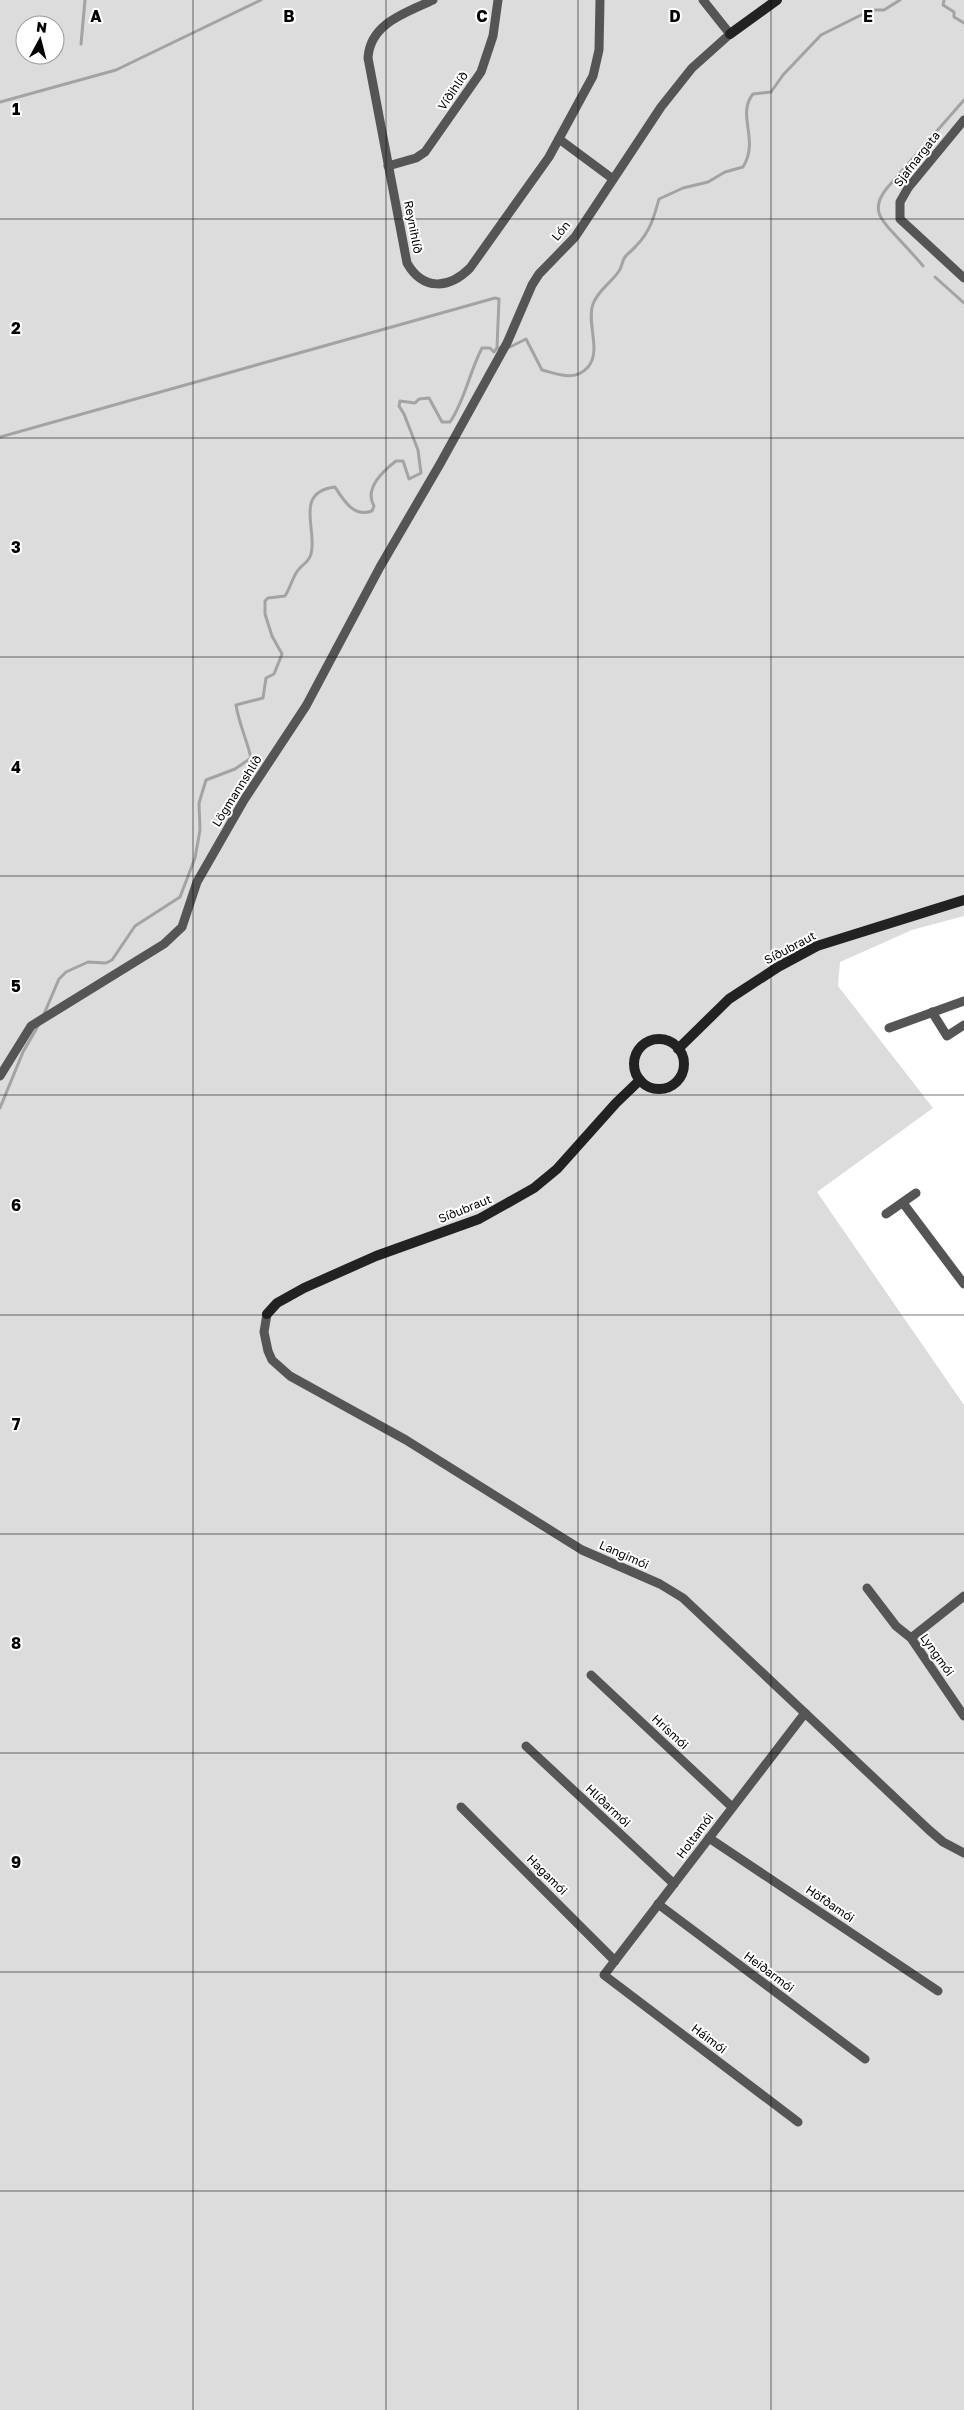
<svg xmlns="http://www.w3.org/2000/svg" width="964" height="2410" font-family="'Golos Text',sans-serif">
  <rect width="100%" height="100%" fill="#fff"/>
  <path fill="#dcdcdc" fill-rule="evenodd" d="M0,0H964V916L912,930L840,962L838,986L933,1108L817,1192L964,1405V2410H0ZM25,25H55V55H25Z"/>
  <g fill="none" stroke-linecap="round" stroke-linejoin="round">
    <g stroke="#a3a3a3" stroke-width="3">
      <polyline points="944,0 943,5 954,12 954,17 964,23"/>
      <polyline points="81,44 85,0"/>
      <polyline points="0,102 116,70 261,0"/>
      <path d="M923,266C915,256 906,247 897,237C882,221 869,210 887,188L964,100"/>
      <polyline points="935,277 964,303"/>
      <polyline points="0,437 495,298 499,299 497,348"/>
      <path d="M44,1014L59,979L66,972L88,962L106,963L112,960L135,926L180,897L195,858L200,830L199,803L206,780L235,769L251,758C247,740 239,724 236,705L263,698L266,678L274,674L282,654L272,636L265,614V601L268,598L285,596C291,587 293,575 299,569C304,563 309,562 311,554C318,531 293,492 335,487C344,501 354,518 372,511L374,506C364,489 383,471 396,461H403L409,479L421,473L418,450L404,414L399,406L400,401L415,403L419,399L429,398L442,422H450C465,400 469,373 482,348H490L494,352L497,348L510,347L526,339L542,370C558,374 575,382 588,367C602,351 586,323 593,304C598,290 612,282 619,271C622,267 622,261 625,257C628,253 633,250 636,246C650,232 654,217 659,199L683,188L708,182L725,172L743,167C760,140 736,115 753,94L771,92L783,75L821,35L859,16L872,10H884L900,0"/>
      <polyline points="0,1108 23,1052 38,1026"/>
    </g>
    <g stroke="#555" stroke-width="9">
      <path d="M433,0C406,13 370,23 368,58L407,263C423,291 449,289 470,268L549,157L593,76L599,50L600,0"/>
      <polyline points="964,120 908,188 900,202 900,219 964,278"/>
      <polyline points="559,139 613,179"/>
      <polyline points="388,166 416,158 425,152 481,72 493,36 498,0"/>
      <polyline points="932,1012 947,1036 964,1025"/>
      <polyline points="889,1028 964,1001"/>
      <polyline points="0,1076 31,1026 164,944 182,927 197,882 244,800 306,706 380,567 440,464 507,343 532,285 539,274 575,237 661,107 692,68 730,34 703,0"/>
      <polyline points="903,1203 964,1284"/>
      <polyline points="886,1214 916,1193"/>
      <polyline points="267,1314 264,1332 268,1351 272,1360 290,1376 406,1440 582,1550 660,1584 683,1598 929,1830 943,1842 964,1853"/>
      <polyline points="867,1588 896,1626 911,1638 964,1716"/>
      <polyline points="911,1638 964,1596"/>
      <polyline points="591,1675 732,1807"/>
      <polyline points="526,1746 674,1884"/>
      <polyline points="461,1807 615,1961"/>
      <polyline points="709,1838 938,1991"/>
      <polyline points="658,1904 865,2059"/>
      <polyline points="798,2122 604,1975 805,1713"/>
    </g>
    <g stroke="#222" stroke-width="10">
      <polyline points="730,34 777,0"/>
      <circle cx="659" cy="1064" r="25"/>
      <polyline points="678,1049 729,999 778,967 817,946 964,900"/>
      <polyline points="267,1314 277,1303 304,1288 376,1256 479,1219 534,1188 557,1169 616,1103 640,1080"/>
    </g>
  </g>
  <path fill="none" stroke="#000" stroke-width="1" stroke-opacity="0.55" d="M193,0V2410M386,0V2410M578,0V2410M771,0V2410M0,219H964M0,438H964M0,657H964M0,876H964M0,1095H964M0,1315H964M0,1534H964M0,1753H964M0,1972H964M0,2191H964"/>
  <g text-anchor="middle" stroke-width="4" stroke-linejoin="round" paint-order="stroke">
    <g font-size="12" fill="#000" stroke="#fff">
      <text transform="translate(453 91) rotate(-56)" y="4">Víðihlíð</text>
      <text transform="translate(917 159) rotate(-52)" y="4">Sjafnargata</text>
      <text transform="translate(413 227) rotate(79)" y="4">Reynihlíð</text>
      <text transform="translate(561 231) rotate(-50)" y="4">Lón</text>
      <text transform="translate(237 791) rotate(-58)" y="4">Lögmannshlíð</text>
      <text transform="translate(790 948) rotate(-28)" y="4">Síðubraut</text>
      <text transform="translate(465 1209) rotate(-22)" y="4">Síðubraut</text>
      <text transform="translate(624 1555) rotate(24)" y="4">Langimói</text>
      <text transform="translate(937 1655) rotate(55)" y="4">Lyngmói</text>
      <text transform="translate(670 1732) rotate(43)" y="4">Hrísmói</text>
      <text transform="translate(608 1806) rotate(43)" y="4">Hlíðarmói</text>
      <text transform="translate(695 1836) rotate(-53)" y="4">Holtamói</text>
      <text transform="translate(547 1875) rotate(45)" y="4">Hagamói</text>
      <text transform="translate(830 1904) rotate(34)" y="4">Höfðamói</text>
      <text transform="translate(769 1972) rotate(37)" y="4">Heiðarmói</text>
      <text transform="translate(709 2039) rotate(37)" y="4">Háimói</text>
    </g>
  </g>
  <g font-size="16" text-anchor="middle" font-weight="bold" fill="#000" stroke="#fff" stroke-width="4" stroke-linejoin="round" paint-order="stroke">
    <text x="96" y="22">A</text>
    <text x="289" y="22">B</text>
    <text x="482" y="22">C</text>
    <text x="675" y="22">D</text>
    <text x="868" y="22">E</text>
    <text x="16" y="115">1</text>
    <text x="16" y="334">2</text>
    <text x="16" y="553">3</text>
    <text x="16" y="773">4</text>
    <text x="16" y="992">5</text>
    <text x="16" y="1211">6</text>
    <text x="16" y="1430">7</text>
    <text x="16" y="1649">8</text>
    <text x="16" y="1868">9</text>
  </g>
  <g transform="translate(40 40) rotate(7)"><circle r="24" fill="#ffffff" stroke="#999999"/>
  <path d="M0-4L9 19L0 12L-9 19Z" fill="#000000"/>
  <text y="-8" font-size="14" font-weight="bold" text-anchor="middle" fill="#000000">N</text>
  </g>
</svg>
